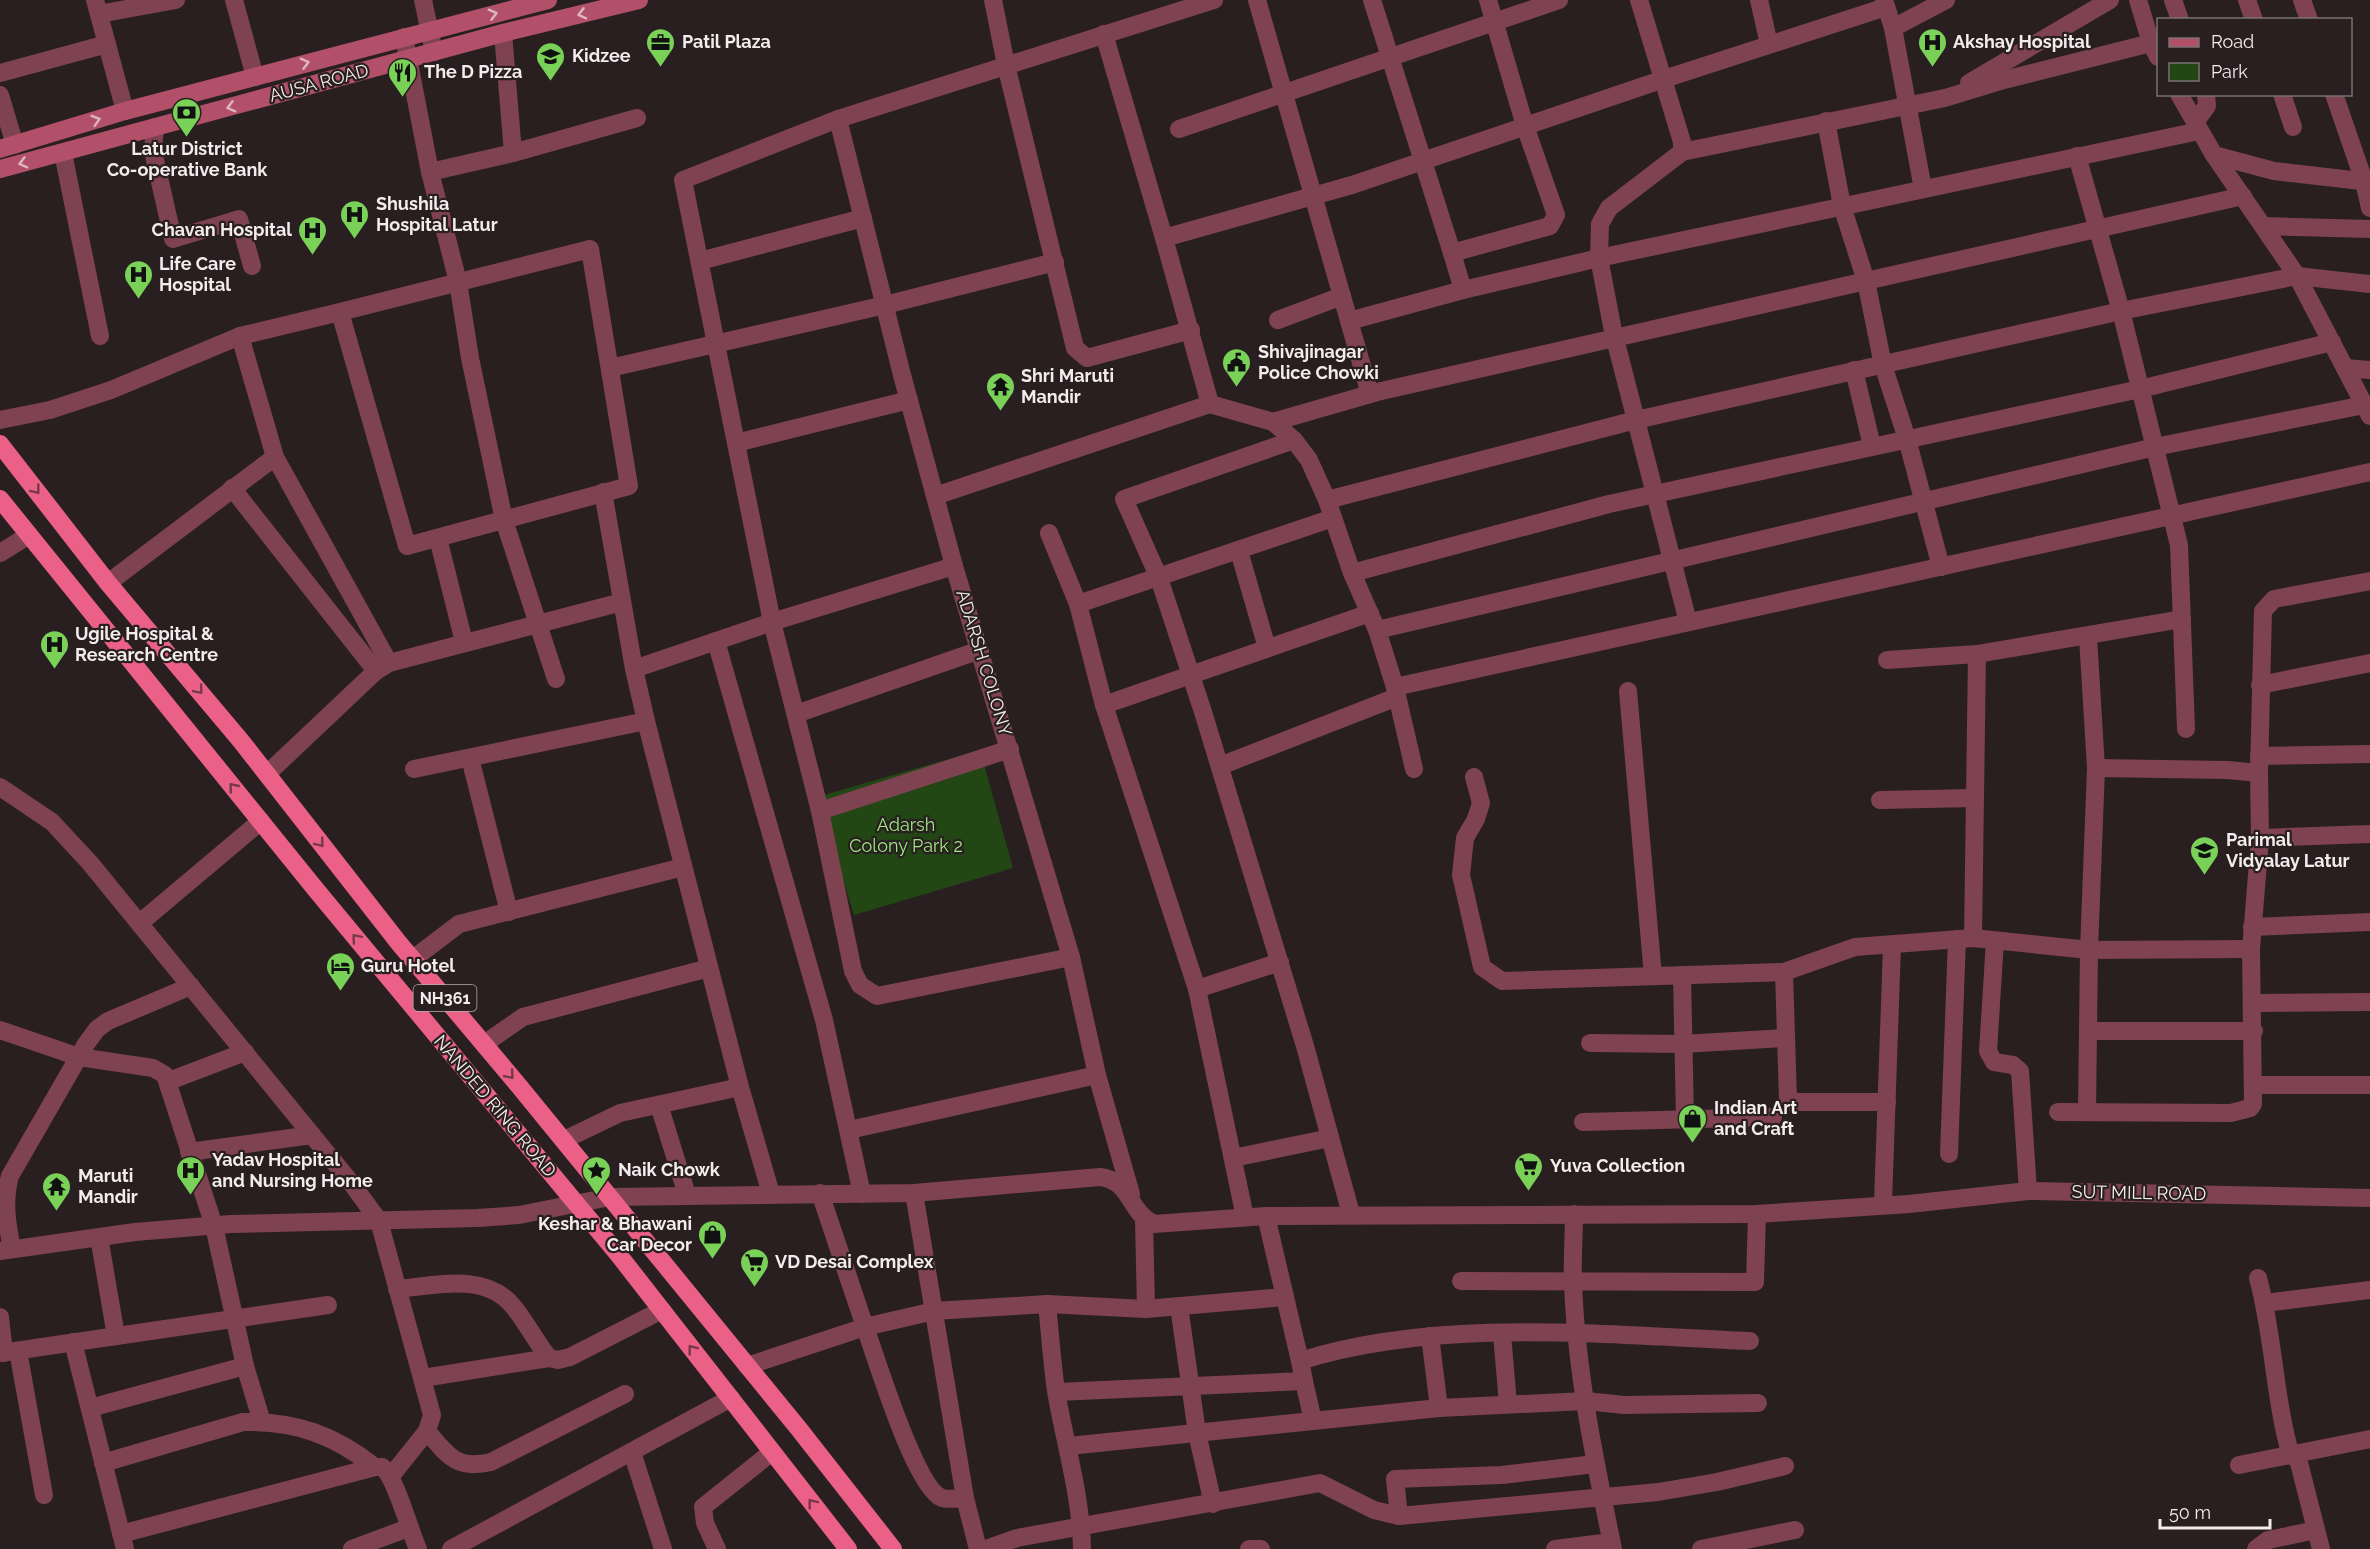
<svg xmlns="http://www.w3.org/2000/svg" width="2370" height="1549" font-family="Raleway,sans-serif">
  <rect width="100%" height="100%" fill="#291f21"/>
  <polygon fill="#224614" points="980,750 1013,868 854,915 817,797"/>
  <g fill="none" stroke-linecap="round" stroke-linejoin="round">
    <g stroke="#7f4250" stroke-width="18">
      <polyline points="95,0 125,111"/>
      <polyline points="234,0 255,77"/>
      <polyline points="423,0 434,52"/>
      <polyline points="993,0 1006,65 1075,348 1087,358 1191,330"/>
      <polyline points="1257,0 1370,394"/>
      <polyline points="1372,0 1452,253 1550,226 1556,215 1525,126 1488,0"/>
      <polyline points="1639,0 1682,142 1682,152 1609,208 1600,224 1599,258 1613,331 1688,622"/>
      <polyline points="1759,0 1769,44"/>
      <polyline points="1884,0 1893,28 1923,189"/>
      <polyline points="2138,0 2151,43"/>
      <polyline points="2173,0 2180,20"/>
      <polyline points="2247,0 2254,20"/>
      <polyline points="2302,0 2309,20"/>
      <polyline points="99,14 176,0"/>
      <polyline points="1893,28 1946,0"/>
      <polyline points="1104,34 1164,238 1210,404"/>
      <polyline points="404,37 430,172 458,282 470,358 504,520 556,679"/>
      <polyline points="0,73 107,44"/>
      <polyline points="1969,83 2110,0"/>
      <polyline points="2179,94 2214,155 2297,276 2370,416"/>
      <polyline points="2282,94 2293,127"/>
      <polyline points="2334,94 2364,181 2370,208"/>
      <polyline points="0,95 15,145"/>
      <polyline points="838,119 902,375 954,566 1071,957 1097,1075 1131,1194"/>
      <polyline points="1826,121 1842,206 1866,281 2243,196"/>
      <polyline points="2195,122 2207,106 2206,94"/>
      <polyline points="155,127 153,151 173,239 239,219 252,266"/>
      <polyline points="1179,129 1559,0"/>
      <polyline points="1682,152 1945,98 2004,80 2151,43 2158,57"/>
      <polyline points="63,153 100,336"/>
      <polyline points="513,153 637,118"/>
      <polyline points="2214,155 2274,171 2370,182"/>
      <polyline points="2077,156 2121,311 2179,545 2186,729"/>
      <polyline points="430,172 513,153 503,33"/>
      <polyline points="2263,226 2370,229"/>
      <polyline points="1164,238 1352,185 1664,79 1886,7"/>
      <polyline points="700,261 863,218"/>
      <polyline points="1463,290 1599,258 2199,131"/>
      <polyline points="1278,320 1342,296"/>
      <polyline points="1349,321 1463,290 1452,253"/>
      <polyline points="240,336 275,457 389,663"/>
      <polyline points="610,368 885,305 1055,262"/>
      <polyline points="2345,368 2370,370"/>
      <polyline points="1854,370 1872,446"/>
      <polyline points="0,420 50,410 111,390 240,336 340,312 407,546 629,486 590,249 340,312"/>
      <polyline points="1273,422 1377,392 1866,281 1883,365 1907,439 1941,567"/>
      <polyline points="1294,440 1124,499 1159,578 1203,712 1305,1046 1351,1214"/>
      <polyline points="736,443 909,400"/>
      <polyline points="232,488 376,671"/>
      <polyline points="935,496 1210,404 1273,422 1294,440 1309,460 1327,500 1352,573 1377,630 1395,687 1414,769"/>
      <polyline points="1327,500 1636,420 2121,311 2297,276 2370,284"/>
      <polyline points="1049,533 1078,604 1104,705 1197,989 1280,962"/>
      <polyline points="438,538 464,642"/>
      <polyline points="1239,551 1267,648"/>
      <polyline points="0,553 29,535"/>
      <polyline points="1352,573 1609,504 2140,389 2332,342"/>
      <polyline points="108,583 275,457"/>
      <polyline points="1078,604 1333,518"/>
      <polyline points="1377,630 2155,447 2364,405"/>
      <polyline points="2088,637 2096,768 2089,950 2251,949"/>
      <polyline points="716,641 824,1020 862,1194"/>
      <polyline points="1887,660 1977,654 2182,619"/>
      <polyline points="634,669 772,622 954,566"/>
      <polyline points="2260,685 2370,663"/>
      <polyline points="1395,687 2370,472"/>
      <polyline points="1628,691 1653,976"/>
      <polyline points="1104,705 1370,613"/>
      <polyline points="796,714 980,650"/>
      <polyline points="646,721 740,1087 771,1194"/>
      <polyline points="2259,756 2370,754"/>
      <polyline points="470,758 509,912"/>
      <polyline points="1220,766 1397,697"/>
      <polyline points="2096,768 2228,770 2259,773 2263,611 2274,599 2370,581"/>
      <polyline points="414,769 646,721 634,669 603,492"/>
      <polyline points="267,774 376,671 389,663 622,602"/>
      <polyline points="1474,777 1481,803 1476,819 1465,838 1461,875 1482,967 1502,981 1784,972"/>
      <polyline points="0,787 52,822 90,863 352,1184 379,1221 432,1415 427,1431 391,1476"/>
      <polyline points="1880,800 1974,798"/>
      <polyline points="820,811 1010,749"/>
      <polyline points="2260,838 2370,834"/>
      <polyline points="141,922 261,821"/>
      <polyline points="2252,927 2370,922"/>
      <polyline points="1973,938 1977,654"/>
      <polyline points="1995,941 1988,1051 1994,1062 2013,1065 2020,1071 2028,1191"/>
      <polyline points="1071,957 877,996 860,985 853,971 820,811 772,622 683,180 838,119 1214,0"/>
      <polyline points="413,959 459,924 683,867"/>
      <polyline points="1682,975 1685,1119"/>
      <polyline points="1197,989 1245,1217"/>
      <polyline points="2253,1003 2370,1002"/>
      <polyline points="0,1030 79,1057 153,1068 165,1075 214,1226 245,1366 262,1422"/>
      <polyline points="2088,1031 2254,1031"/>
      <polyline points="1590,1043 1683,1044 1785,1038"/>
      <polyline points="484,1044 523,1017 709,968"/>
      <polyline points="169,1081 245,1052"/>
      <polyline points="2255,1085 2370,1085"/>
      <polyline points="1887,1102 1790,1102 1788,1100 1784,972 1855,947 1973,938 2089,950 2087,1112"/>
      <polyline points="659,1105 687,1195"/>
      <polyline points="2058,1112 2231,1113 2250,1108 2253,1104 2251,949 2260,838 2259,773"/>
      <polyline points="1583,1122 1773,1117"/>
      <polyline points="849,1130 1097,1075"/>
      <polyline points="564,1140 620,1113 740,1087"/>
      <polyline points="189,1152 312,1135"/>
      <polyline points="1949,1154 1957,939"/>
      <polyline points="1233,1158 1330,1138"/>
      <polyline points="820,1193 865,1327 934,1311 1047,1304 1146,1309 1144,1219"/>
      <polyline points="914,1193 965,1498 978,1549"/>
      <polyline points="1883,1203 1892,946"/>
      <path d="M1574,1214C1574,1236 1572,1260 1573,1282C1576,1372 1595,1461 1613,1549"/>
      <polyline points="1266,1216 1300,1361"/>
      <polyline points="99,1237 116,1336"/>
      <path d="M12,1249C7,1224 3,1201 10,1176L86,1044L97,1029L108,1021L191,986"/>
      <path d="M0,1251L135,1232L231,1224L478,1218L519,1215L610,1197L914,1193L1100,1177C1132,1181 1128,1212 1154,1224L1266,1216L1757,1214L1909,1204L2028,1191L2370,1198"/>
      <path d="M2258,1278C2274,1336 2274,1398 2291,1456"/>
      <polyline points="1461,1281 1755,1282 1757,1214"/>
      <path d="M397,1289C435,1286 484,1272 512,1305C526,1321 535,1341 549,1358L558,1360L570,1357L662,1310"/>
      <polyline points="2265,1303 2370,1290"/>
      <path d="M1047,1304C1050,1333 1052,1362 1056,1391C1065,1444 1081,1495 1082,1549"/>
      <polyline points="1179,1306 1197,1433 1213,1504"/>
      <polyline points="1146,1309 1285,1297"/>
      <polyline points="0,1317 4,1353"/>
      <polyline points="1502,1334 1508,1404"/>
      <polyline points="73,1342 125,1549"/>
      <polyline points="18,1351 44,1495"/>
      <polyline points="0,1353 328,1305"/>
      <path d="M747,1366L865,1327C876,1357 915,1488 942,1498C948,1500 958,1498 965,1498"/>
      <polyline points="423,1378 549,1358"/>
      <polyline points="1304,1381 1313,1421"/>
      <path d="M1057,1392L1304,1381L1300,1361C1440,1317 1605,1335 1750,1341"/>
      <polyline points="90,1408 245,1366"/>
      <polyline points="1439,1408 1586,1401 1624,1405 1758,1403"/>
      <path d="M427,1431C448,1456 456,1470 491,1462L625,1394"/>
      <polyline points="1069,1446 1439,1408 1430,1336"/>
      <polyline points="632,1452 663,1549"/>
      <polyline points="2297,1455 2321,1549"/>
      <path d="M103,1463L243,1422C296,1421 334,1435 375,1467"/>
      <polyline points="2239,1465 2370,1439"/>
      <polyline points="1399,1516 1658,1492 1717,1482 1785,1466"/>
      <path d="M121,1534L375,1467H382C395,1475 410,1532 418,1549"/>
      <polyline points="352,1549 408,1528"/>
      <polyline points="451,1549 731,1398"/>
      <polyline points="717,1549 705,1523 703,1507 772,1452"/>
      <polyline points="986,1549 1017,1538 1320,1483 1374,1510 1399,1516 1395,1479 1502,1475 1595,1464"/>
      <polyline points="1249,1549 1261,1549"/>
      <polyline points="1555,1549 1611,1542"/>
      <polyline points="1701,1549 1795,1530"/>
      <polyline points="2256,1549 2268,1540 2316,1530"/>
    </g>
    <g stroke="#b25069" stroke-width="18">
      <polyline points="0,149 125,111 548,0"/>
      <polyline points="0,169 503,33 639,0"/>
    </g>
    <g stroke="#eb6086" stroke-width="18">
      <polyline points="0,444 108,583 241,741 398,942 519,1086 799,1429 893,1549"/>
      <polyline points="0,499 317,891 618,1254 848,1549"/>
    </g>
  </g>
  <defs><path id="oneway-chevron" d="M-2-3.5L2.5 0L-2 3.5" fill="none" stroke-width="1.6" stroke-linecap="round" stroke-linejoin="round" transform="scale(1.5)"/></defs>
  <g stroke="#dcb5bf">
    <use href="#oneway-chevron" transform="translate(493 14) rotate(-14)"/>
    <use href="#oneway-chevron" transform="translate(582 14) rotate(166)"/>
    <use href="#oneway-chevron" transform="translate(305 63) rotate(-15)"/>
    <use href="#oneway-chevron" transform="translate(231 107) rotate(165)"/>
    <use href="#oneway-chevron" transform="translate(96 120) rotate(-17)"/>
    <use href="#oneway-chevron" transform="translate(23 163) rotate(165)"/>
  </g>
  <g stroke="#773949">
    <use href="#oneway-chevron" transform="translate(36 490) rotate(52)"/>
    <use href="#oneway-chevron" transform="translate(199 690) rotate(50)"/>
    <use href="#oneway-chevron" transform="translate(233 787) rotate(-129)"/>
    <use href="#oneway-chevron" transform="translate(320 843) rotate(52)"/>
    <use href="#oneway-chevron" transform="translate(356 938) rotate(-130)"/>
    <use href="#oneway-chevron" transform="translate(510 1075) rotate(50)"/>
    <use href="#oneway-chevron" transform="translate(692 1349) rotate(-128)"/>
    <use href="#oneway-chevron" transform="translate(812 1503) rotate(-128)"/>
  </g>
  <defs>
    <symbol id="office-pin" viewBox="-11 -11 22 30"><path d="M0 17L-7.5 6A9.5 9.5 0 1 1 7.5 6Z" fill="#79d158" stroke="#291f21"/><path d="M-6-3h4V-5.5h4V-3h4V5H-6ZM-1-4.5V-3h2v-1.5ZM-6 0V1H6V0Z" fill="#111"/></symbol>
    <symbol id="hospital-pin" viewBox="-11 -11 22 30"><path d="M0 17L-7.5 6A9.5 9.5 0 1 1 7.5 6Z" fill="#79d158" stroke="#291f21"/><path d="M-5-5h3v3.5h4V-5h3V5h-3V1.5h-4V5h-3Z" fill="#111"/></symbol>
    <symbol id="school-pin" viewBox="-11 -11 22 30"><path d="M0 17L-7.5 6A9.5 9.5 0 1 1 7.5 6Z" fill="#79d158" stroke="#291f21"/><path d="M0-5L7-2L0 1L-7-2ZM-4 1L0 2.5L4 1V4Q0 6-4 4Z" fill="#111"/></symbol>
    <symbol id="restaurant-pin" viewBox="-11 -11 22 30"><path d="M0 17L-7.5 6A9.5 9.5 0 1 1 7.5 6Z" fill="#79d158" stroke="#291f21"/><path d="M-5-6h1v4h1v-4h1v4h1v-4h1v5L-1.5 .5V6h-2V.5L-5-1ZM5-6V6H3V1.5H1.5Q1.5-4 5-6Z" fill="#111"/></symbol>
    <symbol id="bank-pin" viewBox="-11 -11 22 30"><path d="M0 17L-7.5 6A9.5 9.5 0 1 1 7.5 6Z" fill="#79d158" stroke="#291f21"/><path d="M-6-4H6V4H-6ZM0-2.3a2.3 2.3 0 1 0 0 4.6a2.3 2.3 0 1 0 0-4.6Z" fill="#111"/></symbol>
    <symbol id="civic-pin" viewBox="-11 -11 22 30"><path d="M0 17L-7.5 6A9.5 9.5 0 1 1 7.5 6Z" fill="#79d158" stroke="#291f21"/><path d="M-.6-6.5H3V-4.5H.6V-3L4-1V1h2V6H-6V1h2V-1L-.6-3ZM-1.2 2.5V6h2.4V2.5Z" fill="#111"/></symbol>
    <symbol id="temple-pin" viewBox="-11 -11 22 30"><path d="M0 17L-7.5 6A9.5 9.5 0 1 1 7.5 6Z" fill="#79d158" stroke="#291f21"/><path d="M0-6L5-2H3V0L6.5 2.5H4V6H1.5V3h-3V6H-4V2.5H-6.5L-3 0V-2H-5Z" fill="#111"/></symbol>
    <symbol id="hotel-pin" viewBox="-11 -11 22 30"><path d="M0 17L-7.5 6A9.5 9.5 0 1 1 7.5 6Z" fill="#79d158" stroke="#291f21"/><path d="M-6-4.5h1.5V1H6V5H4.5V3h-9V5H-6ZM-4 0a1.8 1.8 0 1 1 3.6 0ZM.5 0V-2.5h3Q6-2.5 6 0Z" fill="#111"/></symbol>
    <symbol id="shop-pin" viewBox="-11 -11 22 30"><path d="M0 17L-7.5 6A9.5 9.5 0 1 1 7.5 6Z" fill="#79d158" stroke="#291f21"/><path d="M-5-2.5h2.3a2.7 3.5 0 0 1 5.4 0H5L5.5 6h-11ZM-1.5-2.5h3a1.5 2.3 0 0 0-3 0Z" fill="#111"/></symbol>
    <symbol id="supermarket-pin" viewBox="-11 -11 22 30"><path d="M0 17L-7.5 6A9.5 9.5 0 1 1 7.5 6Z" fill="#79d158" stroke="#291f21"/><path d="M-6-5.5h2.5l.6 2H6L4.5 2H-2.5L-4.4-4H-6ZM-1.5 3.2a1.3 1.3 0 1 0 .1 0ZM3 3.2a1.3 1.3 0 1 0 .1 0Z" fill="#111"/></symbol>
    <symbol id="sight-pin" viewBox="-11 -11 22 30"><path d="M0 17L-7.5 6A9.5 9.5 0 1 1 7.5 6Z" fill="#79d158" stroke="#291f21"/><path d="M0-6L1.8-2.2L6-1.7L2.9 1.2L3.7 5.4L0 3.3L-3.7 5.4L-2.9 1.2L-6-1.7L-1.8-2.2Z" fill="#111"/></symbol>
  </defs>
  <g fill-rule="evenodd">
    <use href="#office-pin" x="644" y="26" width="33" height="45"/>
    <use href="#hospital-pin" x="1916" y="26" width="33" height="45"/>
    <use href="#school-pin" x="534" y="40" width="33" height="45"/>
    <use href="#restaurant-pin" x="386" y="56" width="33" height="45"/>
    <use href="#bank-pin" x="170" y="96" width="33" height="45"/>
    <use href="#hospital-pin" x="338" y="198" width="33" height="45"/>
    <use href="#hospital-pin" x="296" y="214" width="33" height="45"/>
    <use href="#hospital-pin" x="122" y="258" width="33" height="45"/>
    <use href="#civic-pin" x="1220" y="346" width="33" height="45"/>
    <use href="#temple-pin" x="984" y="370" width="33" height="45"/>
    <use href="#hospital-pin" x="38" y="628" width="33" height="45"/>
    <use href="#school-pin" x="2188" y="834" width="33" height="45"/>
    <use href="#hotel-pin" x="324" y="950" width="33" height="45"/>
    <use href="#shop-pin" x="1676" y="1102" width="33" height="45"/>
    <use href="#supermarket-pin" x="1512" y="1150" width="33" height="45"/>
    <use href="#hospital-pin" x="174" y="1154" width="33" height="45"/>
    <use href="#sight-pin" x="580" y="1154" width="33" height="45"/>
    <use href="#temple-pin" x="40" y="1170" width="33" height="45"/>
    <use href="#shop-pin" x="696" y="1218" width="33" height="45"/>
    <use href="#supermarket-pin" x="738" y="1246" width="33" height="45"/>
  </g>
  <g text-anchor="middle" stroke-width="4.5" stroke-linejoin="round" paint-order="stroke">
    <rect fill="#291f21" stroke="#b6aeb0" stroke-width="1.5" x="413.5" y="985" width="63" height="26" rx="4.5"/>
    <g font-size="16" font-weight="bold" fill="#f3eced">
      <text x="445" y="1004">NH361</text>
    </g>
    <g font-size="18" font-weight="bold" fill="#f3eced" stroke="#291f21" text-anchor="start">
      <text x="682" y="48">Patil Plaza</text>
      <text x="1953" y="48">Akshay Hospital</text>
      <text x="572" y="62">Kidzee</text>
      <text x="424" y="78">The D Pizza</text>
      <text x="187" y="155" text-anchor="middle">Latur District<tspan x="187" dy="21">Co-operative Bank</tspan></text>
      <text x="376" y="210">Shushila<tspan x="376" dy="21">Hospital Latur</tspan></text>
      <text x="292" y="236" text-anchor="end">Chavan Hospital</text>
      <text x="159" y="270">Life Care<tspan x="159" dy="21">Hospital</tspan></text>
      <text x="1258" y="358">Shivajinagar<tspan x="1258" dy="21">Police Chowki</tspan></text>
      <text x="1021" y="382">Shri Maruti<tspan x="1021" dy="21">Mandir</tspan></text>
      <text x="75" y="640">Ugile Hospital &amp;<tspan x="75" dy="21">Research Centre</tspan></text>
      <text x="2226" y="846">Parimal<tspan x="2226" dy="21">Vidyalay Latur</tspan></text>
      <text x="361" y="972">Guru Hotel</text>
      <text x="1714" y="1114">Indian Art<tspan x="1714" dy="21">and Craft</tspan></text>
      <text x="212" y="1166">Yadav Hospital<tspan x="212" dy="21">and Nursing Home</tspan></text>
      <text x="1550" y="1172">Yuva Collection</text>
      <text x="618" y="1176">Naik Chowk</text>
      <text x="78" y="1182">Maruti<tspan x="78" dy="21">Mandir</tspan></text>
      <text x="692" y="1230" text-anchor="end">Keshar &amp; Bhawani<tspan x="692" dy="21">Car Decor</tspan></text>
      <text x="775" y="1268">VD Desai Complex</text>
    </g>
    <g font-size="18" fill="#f3eced" stroke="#291f21">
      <text transform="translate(319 83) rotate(-15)" y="6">AUSA ROAD</text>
      <text transform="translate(984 663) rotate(73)" y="6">ADARSH COLONY</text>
      <text transform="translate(495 1106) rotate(50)" y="6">NANDED RING ROAD</text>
      <text transform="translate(2139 1193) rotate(1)" y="6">SUT MILL ROAD</text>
    </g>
    <g font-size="18" fill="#9bea80" stroke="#291f21">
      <text x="906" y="831">Adarsh<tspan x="906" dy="21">Colony Park 2</tspan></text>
    </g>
  </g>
  <rect x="2157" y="18" width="195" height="78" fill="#291f21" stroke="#7a7173" stroke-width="1.5"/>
  <rect x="2169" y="38" width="30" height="9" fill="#b25069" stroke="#7a7173" stroke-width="1.5"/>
  <text x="2211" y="48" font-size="18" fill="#f3eced">Road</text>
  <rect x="2169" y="63" width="30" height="18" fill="#224614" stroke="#7a7173" stroke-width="1.5"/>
  <text x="2211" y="78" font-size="18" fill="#f3eced">Park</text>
  <path d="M2160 1519v9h110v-9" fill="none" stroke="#f3eced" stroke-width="3"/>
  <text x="2169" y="1519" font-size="18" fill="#f3eced" stroke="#291f21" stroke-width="4.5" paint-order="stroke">50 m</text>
</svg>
